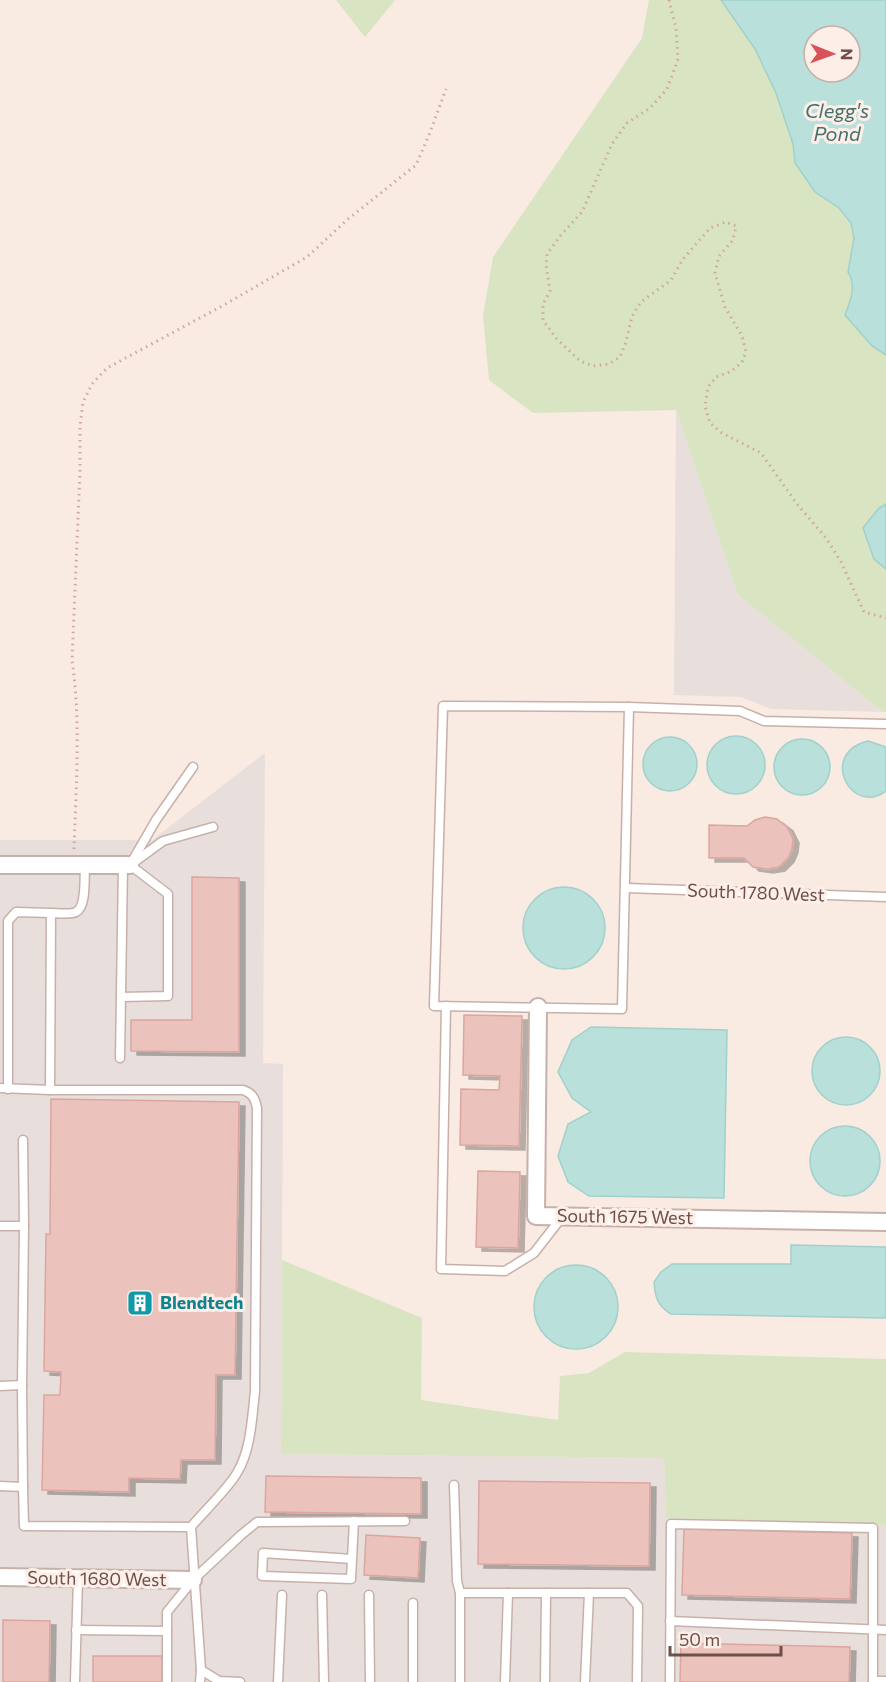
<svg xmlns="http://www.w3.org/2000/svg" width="886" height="1682" font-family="Commissioner,sans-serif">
  <defs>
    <filter id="shadow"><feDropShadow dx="6" dy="4" stdDeviation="0" flood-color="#0004"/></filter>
  </defs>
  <rect width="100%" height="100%" fill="#f9eae2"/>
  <g fill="#e8dfdc">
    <polygon points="676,410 738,595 883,712 771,709 741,697 674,695"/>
    <polygon points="265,753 263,1063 283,1064 281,1454 664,1458 666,1518 886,1525 886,1682 0,1682 0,840 152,840"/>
  </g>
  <g fill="#d9e5c2" fill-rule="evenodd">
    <polygon points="336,0 395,0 365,37"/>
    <path d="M649,0H886V712H883L738,595L676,410L533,413L489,380L483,316L493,257L642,38ZM814,36H850V72H814Z"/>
    <polygon points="282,1260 422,1318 421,1400 558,1420 560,1376 589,1373 625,1352 886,1359 886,1525 666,1518 664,1458 281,1454"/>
  </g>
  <g fill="#b9e0db" stroke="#a0d1cb" stroke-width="1.5" fill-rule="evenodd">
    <path d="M721,0H886V355L872,346L845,315C850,302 857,285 848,272L854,238L851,223L839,208L815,192L795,163L793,144L776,93L755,49ZM814,36H850V72H814Z"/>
    <polygon points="886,504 886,569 874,559 863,528 879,508"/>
    <circle cx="736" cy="765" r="29"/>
    <circle cx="670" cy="764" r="27"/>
    <circle cx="802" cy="767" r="28"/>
    <path d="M868,741L886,747V791C851,817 818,753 868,741Z"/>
    <circle cx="564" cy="928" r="41"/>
    <polygon points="591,1027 727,1030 724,1198 589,1196 568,1182 558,1156 568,1124 591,1112 572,1098 558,1072 572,1040"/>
    <circle cx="846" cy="1071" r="34"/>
    <circle cx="845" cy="1161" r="35"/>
    <path d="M791,1245L886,1247V1318L671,1314C657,1306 655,1296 654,1282L661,1272L672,1264H791Z"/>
    <circle cx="576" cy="1307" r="42"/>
  </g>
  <g fill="#ebc3bc" stroke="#dca69f" stroke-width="1.5" filter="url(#shadow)">
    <polygon points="765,817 777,819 787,827 793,839 792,849 788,858 779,867 767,869 753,867 744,858 709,858 709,825 747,826 755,820"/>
    <polygon points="192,877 239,878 239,1052 131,1051 131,1020 192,1020"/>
    <polygon points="464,1015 522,1016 519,1146 460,1145 461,1089 499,1090 500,1076 463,1075"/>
    <polygon points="51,1099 239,1102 235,1375 216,1375 215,1460 181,1460 180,1479 129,1478 129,1492 42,1490 44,1395 60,1395 61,1372 44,1371 46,1234 50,1234"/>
    <polygon points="478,1171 520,1172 518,1248 476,1247"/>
    <polygon points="266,1476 421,1478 421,1514 265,1512"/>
    <polygon points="479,1481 650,1483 649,1566 478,1564"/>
    <polygon points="684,1529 852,1533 850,1599 682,1595"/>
    <polygon points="366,1535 420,1538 418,1578 364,1575"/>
    <polygon points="3,1620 50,1621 49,1682 3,1682"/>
    <polygon points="681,1643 850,1647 849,1682 680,1682"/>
    <rect x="93" y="1656" width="69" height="26"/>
  </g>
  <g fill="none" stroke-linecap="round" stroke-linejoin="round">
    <defs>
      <g id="service">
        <polygon points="443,706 629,707 622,1009 434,1006"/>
        <polyline points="629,707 740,711 764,721 886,724"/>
        <polyline points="133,863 163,841 213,827"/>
        <polyline points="130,865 156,820 193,767"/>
        <polyline points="626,888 886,897"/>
        <path d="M51,913C58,913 70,915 76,912C87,907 84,876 85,865"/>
        <polyline points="121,997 168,996 168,894 130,865"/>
        <polyline points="446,1006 441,1269 505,1271 534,1253 562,1217"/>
        <polyline points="120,1058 123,865"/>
        <polyline points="0,1088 50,1090 51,913 16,912 8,921 8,1089"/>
        <path d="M50,1090H243C252,1093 255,1098 257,1108L255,1391C252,1418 251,1450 237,1473C227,1490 204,1511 191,1527"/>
        <polyline points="0,1226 24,1226 23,1140"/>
        <polyline points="0,1386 22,1385 24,1226"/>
        <polyline points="454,1485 457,1581 460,1593 627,1593 638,1606 637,1682"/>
        <polyline points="0,1486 23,1487 22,1385"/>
        <polyline points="23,1487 24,1526 191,1527 201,1670 219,1681 240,1682"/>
        <polyline points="352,1559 351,1579 262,1576 263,1553 352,1559 354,1521"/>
        <polyline points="460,1593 460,1682"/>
        <polyline points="322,1595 324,1682"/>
        <polyline points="369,1595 370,1682"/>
        <polyline points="670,1621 886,1630"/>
        <polyline points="76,1630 167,1631"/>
        <polyline points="873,1681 886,1681"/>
        <polyline points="75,1682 78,1578"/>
        <polyline points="167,1682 167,1612 193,1580 241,1535 257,1522 405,1521"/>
        <polyline points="200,1682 201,1670"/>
        <polyline points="278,1682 282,1595"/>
        <polyline points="413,1682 413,1603"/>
        <polyline points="505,1682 508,1593"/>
        <polyline points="545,1682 546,1593"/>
        <polyline points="585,1682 589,1593"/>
        <polyline points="670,1682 671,1524 873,1528 873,1682"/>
      </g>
      <g id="minor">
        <polyline points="0,865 130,865"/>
        <polyline points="538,1007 536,1216 886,1222"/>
        <polyline points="0,1577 193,1580"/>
      </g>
    </defs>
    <use href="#service" stroke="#c8b0aa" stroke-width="11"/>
    <use href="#minor" stroke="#c8b0aa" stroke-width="20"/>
    <g stroke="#d0a6a0" stroke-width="3" stroke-dasharray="1.5 4.5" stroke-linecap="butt">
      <polyline points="669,0 676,28 678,59 667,89 650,108 627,123 612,144 582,212 561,235 547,254 546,265 550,291 543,304 543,320 556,338 580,361 593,366 609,364 620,357 626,342 632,316 641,302 671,280 683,259 710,228 726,222 736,226 733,240 719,256 715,273 725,307 742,336 746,352 742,362 732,371 716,377 708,387 705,406 710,423 722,433 761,453 797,504 826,538 841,562 864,612 886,618"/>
      <path d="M74,849C76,787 81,722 72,660L80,471V426L83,402L92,384L107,368L224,305L307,257L348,219L416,165L429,135L446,89"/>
    </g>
    <use href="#service" stroke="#fff" stroke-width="8"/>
    <use href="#minor" stroke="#fff" stroke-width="16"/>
  </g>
  <defs>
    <symbol id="building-square" viewBox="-11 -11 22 22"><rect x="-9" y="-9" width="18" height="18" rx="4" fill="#0f9aa8" stroke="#fdefe7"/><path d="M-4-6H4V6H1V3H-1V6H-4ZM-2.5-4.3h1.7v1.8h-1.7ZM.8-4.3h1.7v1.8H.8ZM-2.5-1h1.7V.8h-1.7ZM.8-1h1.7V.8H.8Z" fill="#fff"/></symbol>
  </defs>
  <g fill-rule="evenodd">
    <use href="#building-square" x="125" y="1288" width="30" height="30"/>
  </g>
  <g text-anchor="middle" stroke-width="6" stroke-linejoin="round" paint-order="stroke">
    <g font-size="18" fill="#6e4f4b" stroke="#fdefe7">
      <text transform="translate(756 893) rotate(2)" y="6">South 1780 West</text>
      <text transform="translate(625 1217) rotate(1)" y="6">South 1675 West</text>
      <text transform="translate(97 1579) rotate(1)" y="6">South 1680 West</text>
    </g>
    <g font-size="18" font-weight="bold" fill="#0d838f" stroke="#fdefe7" text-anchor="start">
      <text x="160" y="1309">Blendtech</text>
    </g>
    <g font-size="20" font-style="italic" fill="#42726d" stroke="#fdefe7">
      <text x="837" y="118">Clegg's<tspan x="837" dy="23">Pond</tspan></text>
    </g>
  </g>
  <g transform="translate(832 54) rotate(91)"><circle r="28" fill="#fdefe7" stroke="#c4afa9" stroke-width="1.5"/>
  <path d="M0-4.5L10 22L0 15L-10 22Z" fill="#d75358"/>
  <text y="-9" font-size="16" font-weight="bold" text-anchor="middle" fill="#6e4f4b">N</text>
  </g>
  <path d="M670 1646v9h111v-9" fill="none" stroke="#6e4f4b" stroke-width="3"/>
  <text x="679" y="1646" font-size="18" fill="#6e4f4b" stroke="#fdefe7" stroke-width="4.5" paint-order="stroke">50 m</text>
</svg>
